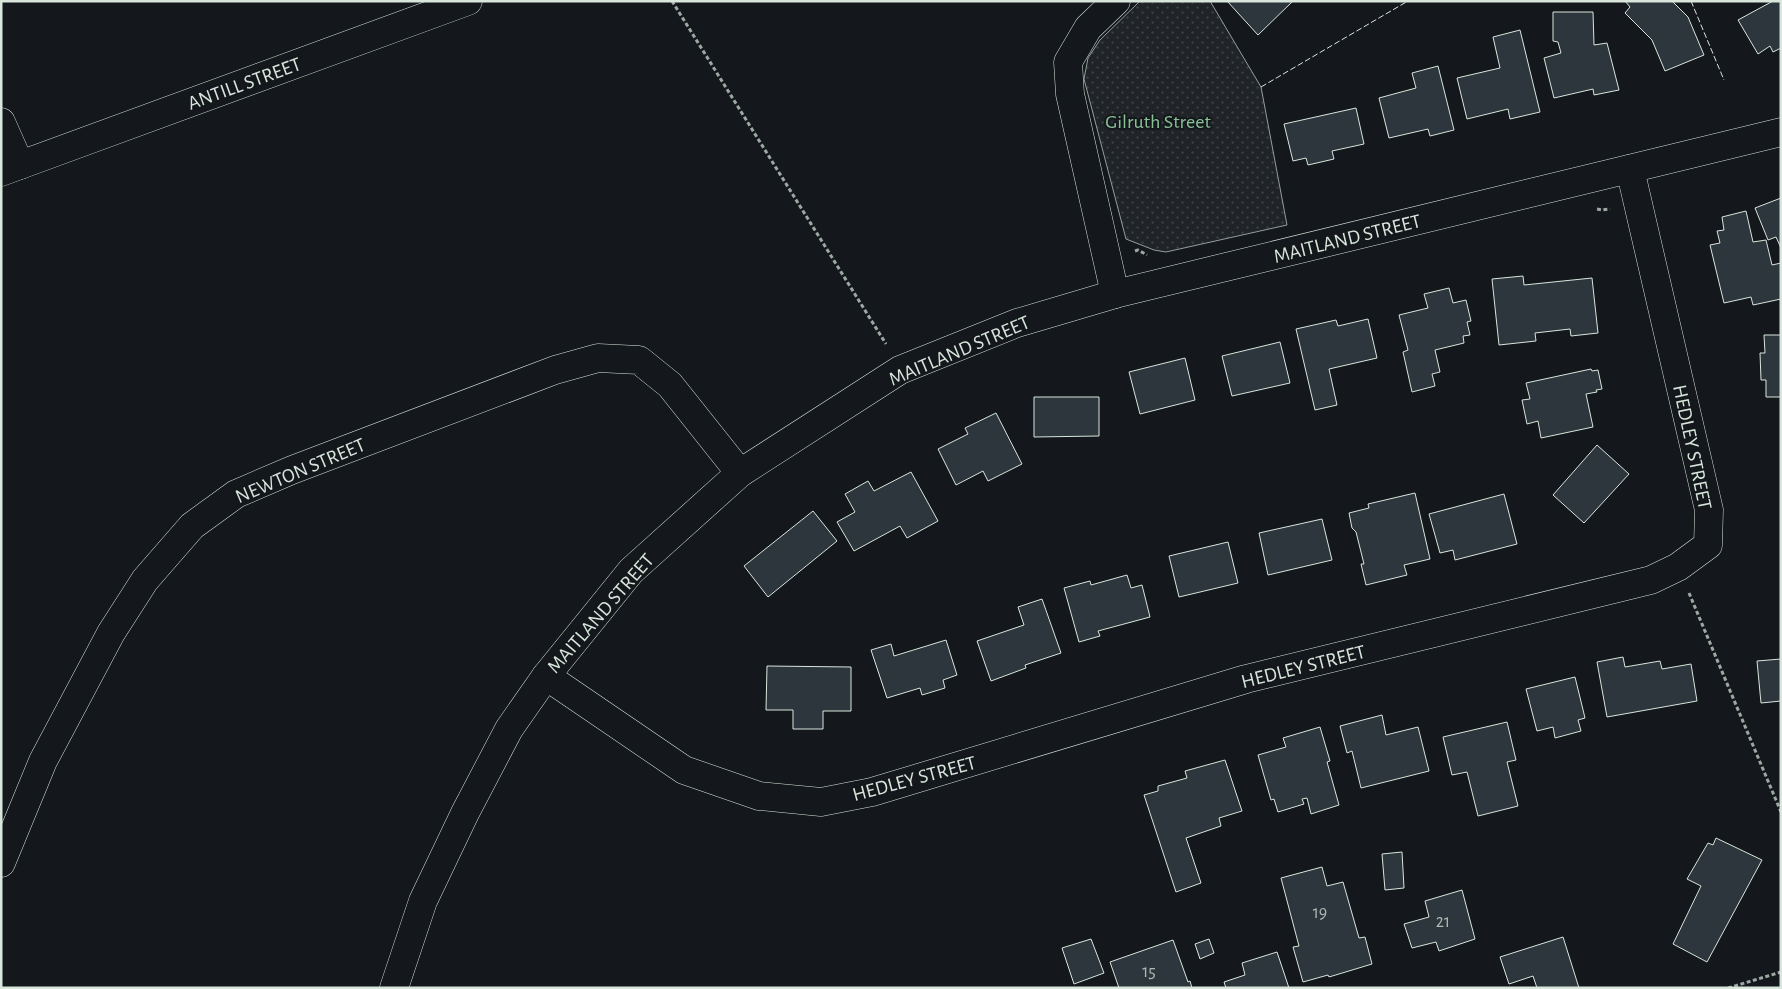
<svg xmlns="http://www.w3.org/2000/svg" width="1782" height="989" font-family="'Alegreya Sans',sans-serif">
  <defs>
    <pattern id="park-dots" width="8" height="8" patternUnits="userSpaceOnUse" patternTransform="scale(1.25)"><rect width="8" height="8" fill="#202428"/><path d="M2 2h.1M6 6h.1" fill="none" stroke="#404447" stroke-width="1.8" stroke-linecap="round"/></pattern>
  </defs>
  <rect width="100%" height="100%" fill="#14181c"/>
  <polygon fill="url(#park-dots)" stroke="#939e99" points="1140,1 1210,1 1261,87 1287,225 1166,252 1154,250 1126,239 1084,79 1088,58 1100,40"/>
  <g fill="#2c363c" stroke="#d8e6dc">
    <polygon points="1227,1 1293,1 1258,35"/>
    <polygon points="1625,1 1672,1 1688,17 1704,55 1665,71 1652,40 1625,13 1630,7"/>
    <polygon points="1773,1 1781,1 1781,48 1773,52 1770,46 1758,54 1738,20"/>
    <polygon points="1553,12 1593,12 1594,45 1607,43 1619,90 1594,95 1593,89 1554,98 1544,58 1561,53 1558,42 1553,41"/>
    <polygon points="1520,30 1540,112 1510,119 1508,109 1467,119 1457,78 1500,68 1493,37"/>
    <polygon points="1438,66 1454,130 1430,136 1428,129 1389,138 1379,98 1416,88 1412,73"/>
    <polygon points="1356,108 1364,144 1332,151 1334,159 1308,165 1306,158 1293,161 1284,124"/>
    <polygon points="1781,198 1781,248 1776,237 1768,240 1755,208"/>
    <polygon points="1746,211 1753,242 1766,240 1772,265 1781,263 1781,299 1753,305 1751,297 1724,303 1710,245 1720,243 1717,231 1724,230 1722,217"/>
    <polygon points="1523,276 1524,285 1592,278 1598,333 1571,336 1570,329 1535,333 1536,341 1499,345 1492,279"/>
    <polygon points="1449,288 1453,303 1466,300 1471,321 1467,322 1470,335 1463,336 1464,343 1435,350 1440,372 1432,374 1435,386 1412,392 1403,352 1408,350 1399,315 1428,308 1424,294"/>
    <polygon points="1368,319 1377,358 1329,369 1337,405 1315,410 1296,329 1336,320 1338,326"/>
    <polygon points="1764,335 1781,335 1781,397 1766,397 1766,380 1761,380 1760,353 1765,353"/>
    <polygon points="1280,342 1290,383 1232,396 1222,356"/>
    <polygon points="1185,358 1195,400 1140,414 1129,372"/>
    <polygon points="1591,369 1592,371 1598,370 1602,389 1596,390 1597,392 1586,394 1593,427 1541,438 1538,421 1527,424 1522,400 1530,399 1526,383"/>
    <polygon points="1034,397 1099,397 1099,436 1034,437"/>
    <polygon points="996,413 1022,464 988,481 983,471 956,485 938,449 968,434 965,428"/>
    <polygon points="1597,445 1629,474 1584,523 1553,495"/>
    <polygon points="911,472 938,521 907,538 900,526 854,551 837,522 855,512 845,494 868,481 874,491"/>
    <polygon points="1415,493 1430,559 1404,565 1407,575 1366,585 1361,564 1364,564 1356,532 1352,528 1349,513 1369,508 1368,504"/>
    <polygon points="1504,494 1517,544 1455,560 1453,550 1440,553 1429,514"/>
    <polygon points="813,511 837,541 768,597 744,566"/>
    <polygon points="1322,519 1332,560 1268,575 1259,533"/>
    <polygon points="1228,542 1238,583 1179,597 1169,556"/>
    <polygon points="1127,575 1131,588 1142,585 1150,617 1098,631 1100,636 1079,642 1064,588 1090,581 1091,585"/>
    <polygon points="1042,599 1061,653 1025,665 1026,668 991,681 977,641 1024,625 1018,607"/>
    <polygon points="946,640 957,675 943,680 945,688 922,695 920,688 887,698 871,650 891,644 894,656"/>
    <polygon points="1623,657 1625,667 1660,661 1662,669 1691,664 1697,701 1607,717 1597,662"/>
    <polygon points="1781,659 1781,701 1761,703 1757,661"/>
    <polygon points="767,666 851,667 851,711 823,711 823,729 793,729 793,710 766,710"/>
    <polygon points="1575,677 1585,718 1578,720 1581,731 1555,738 1553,727 1537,731 1526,689"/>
    <polygon points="1382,715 1386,735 1418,727 1429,771 1361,788 1352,751 1347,753 1340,726"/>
    <polygon points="1507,722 1516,760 1507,762 1518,806 1478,816 1467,772 1452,775 1443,737"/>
    <polygon points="1320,727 1330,761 1327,762 1339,805 1311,814 1307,798 1302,799 1304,804 1278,812 1274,799 1271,800 1258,755 1286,747 1283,738"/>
    <polygon points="1225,760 1242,811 1219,818 1221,826 1186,838 1201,883 1176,892 1144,795 1158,791 1158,786 1187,778 1185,771"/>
    <polygon points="1716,838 1762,860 1707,962 1673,944 1701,886 1687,879 1708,843 1713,845"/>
    <polygon points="1402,852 1404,888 1385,890 1382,854"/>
    <polygon points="1322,867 1327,886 1343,882 1359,938 1365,937 1372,964 1329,977 1328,975 1303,982 1293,947 1299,946 1281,878"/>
    <polygon points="1462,890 1475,939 1439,951 1436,942 1412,948 1404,924 1429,917 1425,901"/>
    <polygon points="1563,937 1579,988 1537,988 1533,976 1509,984 1500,957"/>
    <polygon points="1091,939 1104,973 1074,984 1062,948"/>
    <polygon points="1209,939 1214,953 1200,959 1195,944"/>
    <polygon points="1173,940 1188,982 1190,981 1192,988 1119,988 1110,962"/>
    <polygon points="1277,952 1289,988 1226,988 1224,982 1245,975 1242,963"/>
  </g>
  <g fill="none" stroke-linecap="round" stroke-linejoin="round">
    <defs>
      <g id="minor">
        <polyline points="1,122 20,165"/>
        <polyline points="1,172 468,1"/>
        <polyline points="1115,294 1070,94 1068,62 1088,28 1116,1"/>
        <polyline points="546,676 684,770 759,796 821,802 872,792 1246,679 1651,580 1678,567 1708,545 1709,510 1630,169"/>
        <polyline points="1,863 43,761 111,633 145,580 192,526 236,494 292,470 555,370 598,358 639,360 670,385 740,473"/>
        <polyline points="394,988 423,901 465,813 509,729 546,676 631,571 740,473 900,370 1017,323 1115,294 1781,132"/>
      </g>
    </defs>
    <use href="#minor" stroke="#d8e6dc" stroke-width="29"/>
    <g stroke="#9da8a2" stroke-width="3" stroke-dasharray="4 2.5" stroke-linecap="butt">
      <polyline points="672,1 886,344"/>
      <polyline points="1597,209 1602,210 1610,209"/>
      <polyline points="1135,251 1138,250 1147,255"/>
      <polyline points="1689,593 1781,812"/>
      <polyline points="1728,988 1781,972"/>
    </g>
    <use href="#minor" stroke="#14181c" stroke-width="28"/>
    <g stroke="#d8e6dc" stroke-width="1" stroke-dasharray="6 2.5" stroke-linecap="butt">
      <polyline points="1691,1 1724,80"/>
      <polyline points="1261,87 1408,1"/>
    </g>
  </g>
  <g text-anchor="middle" stroke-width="4" stroke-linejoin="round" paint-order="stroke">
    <g font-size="18" fill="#adbab4">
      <text x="1320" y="918">19</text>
      <text x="1443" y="927">21</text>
      <text x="1149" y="977">15</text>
    </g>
    <g font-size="20" fill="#d8e6dc" stroke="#14181c">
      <text transform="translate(244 83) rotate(-20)" y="7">ANTILL STREET</text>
      <text transform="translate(1347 238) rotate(-14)" y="7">MAITLAND STREET</text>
      <text transform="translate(959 350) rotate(-23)" y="7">MAITLAND STREET</text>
      <text transform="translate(1693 447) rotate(78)" y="7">HEDLEY STREET</text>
      <text transform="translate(300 470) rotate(-23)" y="7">NEWTON STREET</text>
      <text transform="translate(600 613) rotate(-49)" y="7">MAITLAND STREET</text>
      <text transform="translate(1303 666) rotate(-14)" y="7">HEDLEY STREET</text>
      <text transform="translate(914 778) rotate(-15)" y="7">HEDLEY STREET</text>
    </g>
    <g font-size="20" fill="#8ac095" stroke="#14181c">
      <text x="1158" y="128">Gilruth Street</text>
    </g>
  </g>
  <rect width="1782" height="989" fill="none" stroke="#d8e6dc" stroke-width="5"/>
</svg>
